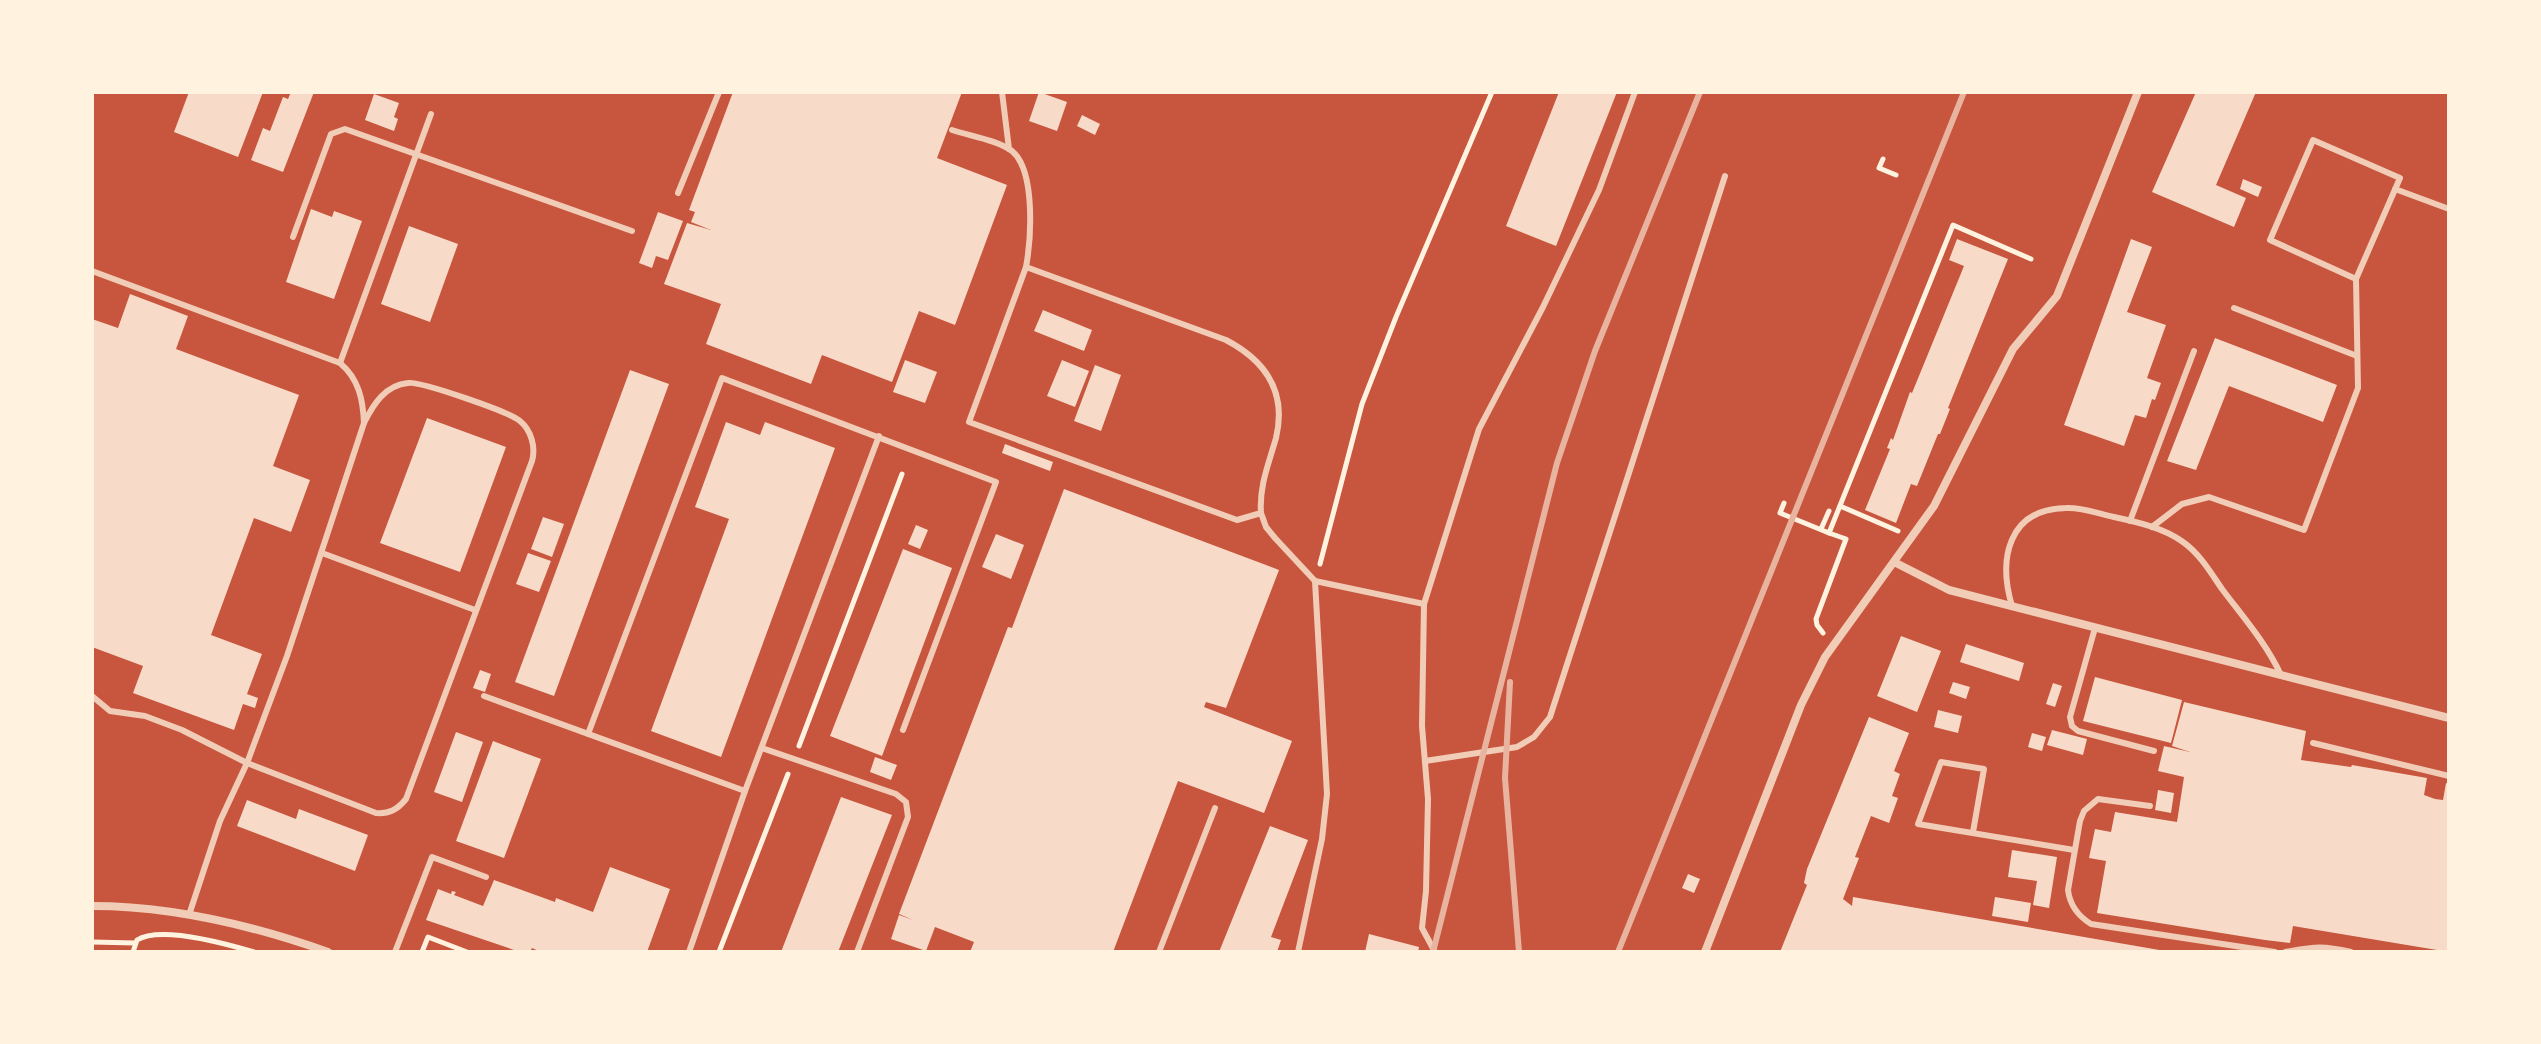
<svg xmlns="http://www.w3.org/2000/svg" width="2541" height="1044" font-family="Cabin,sans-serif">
  <rect width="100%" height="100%" fill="#c8553d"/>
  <g fill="#f7dbc8">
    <polygon points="189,92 263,92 238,157 174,132"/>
    <polygon points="291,92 314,92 283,172 251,160 263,128 270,131 283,97 288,99"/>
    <polygon points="733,92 962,92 937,158 1007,185 955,325 919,311 892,382 822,355 811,384 706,344 721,304 664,284 687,223 711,230 691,222 695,212 689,210"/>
    <polygon points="1039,92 1067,102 1057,131 1029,121"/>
    <polygon points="1559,92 1617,92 1556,246 1506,226"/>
    <polygon points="2196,92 2256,92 2216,185 2246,198 2234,227 2152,192"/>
    <polygon points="374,94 399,103 394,117 398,119 394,131 365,120"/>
    <polygon points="1082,115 1100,124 1095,135 1077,126"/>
    <polygon points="2243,179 2262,187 2258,197 2240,189"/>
    <polygon points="311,209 332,217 334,211 362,221 334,299 286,282"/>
    <polygon points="658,212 683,221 668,260 656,256 652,268 639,263"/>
    <polygon points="409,226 458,244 430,322 381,304"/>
    <polygon points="1957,239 2008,259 1948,408 1950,409 1940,434 1938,434 1917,486 1911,484 1896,523 1865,510 1890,449 1887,448 1891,438 1893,440 1910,392 1912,393 1964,266 1949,260"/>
    <polygon points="2131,239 2152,247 2127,312 2166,325 2147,378 2161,383 2155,400 2152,399 2146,418 2135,415 2124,446 2064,425"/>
    <polygon points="130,294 188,316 176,349 299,395 273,466 310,480 291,532 254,518 211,635 262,654 247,694 258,698 255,708 243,704 234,730 133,693 143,666 92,647 92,319 118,328"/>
    <polygon points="1043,310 1092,330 1084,351 1034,331"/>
    <polygon points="2215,338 2337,385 2323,422 2229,386 2196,470 2167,461"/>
    <polygon points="905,360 937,372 925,403 893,392"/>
    <polygon points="1062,360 1089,371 1075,407 1047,396"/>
    <polygon points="1095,365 1121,375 1101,431 1074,421"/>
    <polygon points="630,370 669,384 554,696 515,682"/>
    <polygon points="427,418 506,447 460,572 380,543"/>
    <polygon points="726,422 760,435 765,422 835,448 721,757 651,731 729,519 695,507"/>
    <polygon points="1005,444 1053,462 1050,471 1002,453"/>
    <polygon points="1064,489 1279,570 1226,708 1206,702 1204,707 1292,741 1264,813 1178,781 1113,952 970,952 974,942 935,927 926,951 891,939 899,915 913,920 899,914 1008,627 1012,628"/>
    <polygon points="543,517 564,524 552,557 531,549"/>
    <polygon points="916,525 928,530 920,549 908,544"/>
    <polygon points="996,534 1024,545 1011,579 982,567"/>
    <polygon points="903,549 952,568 882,756 830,736"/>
    <polygon points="528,553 551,561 539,592 516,584"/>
    <polygon points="1901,636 1941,651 1917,712 1877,696"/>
    <polygon points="1966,644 2024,663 2019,681 1960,662"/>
    <polygon points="480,670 491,674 485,692 473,688"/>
    <polygon points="2095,677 2182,700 2171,743 2083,721"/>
    <polygon points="1953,682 1970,687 1966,699 1949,693"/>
    <polygon points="2053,683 2062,686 2055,707 2046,704"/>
    <polygon points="2184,702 2306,731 2301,760 2351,767 2352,765 2427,778 2424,795 2435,799 2443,800 2446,783 2449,784 2449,952 2293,926 2290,943 2265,940 2097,913 2106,861 2089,858 2095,829 2111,832 2115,812 2177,822 2184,777 2158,771 2164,746 2190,752 2172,746"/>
    <polygon points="1938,710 1962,716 1958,733 1934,727"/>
    <polygon points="1869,717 1909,733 1894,771 1900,774 1892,796 1898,798 1889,823 1871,816 1855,857 1859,858 1843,899 1852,906 1853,897 2171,952 1780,952 1807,885 1804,883 1807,869"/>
    <polygon points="2052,730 2087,739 2083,755 2047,745"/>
    <polygon points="456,732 483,742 462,802 434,792"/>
    <polygon points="2032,733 2046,737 2042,751 2028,747"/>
    <polygon points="493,741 541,759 504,858 456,841"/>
    <polygon points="875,757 897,765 891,780 870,772"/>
    <polygon points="2158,790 2174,793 2171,813 2155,810"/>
    <polygon points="841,797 892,815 838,952 781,952"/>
    <polygon points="247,800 296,819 299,809 368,835 355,871 237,826"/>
    <polygon points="1270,826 1308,840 1271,937 1281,940 1277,952 1219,952"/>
    <polygon points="2012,850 2057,857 2049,908 2033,905 2037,881 2008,877"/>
    <polygon points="610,867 670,889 647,952 541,952 532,948 530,952 520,952 426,920 438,889 451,894 452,891 456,892 454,895 483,906 494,880 555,902 556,898 593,912"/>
    <polygon points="1688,874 1700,879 1694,893 1682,888"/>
    <polygon points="1995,897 2031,903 2028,922 1992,916"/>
    <polygon points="1369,934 1419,947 1418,952 1365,952"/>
  </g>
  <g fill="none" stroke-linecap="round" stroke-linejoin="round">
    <g stroke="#fff3e0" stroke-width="5">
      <polyline points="1883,159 1879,168 1896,175"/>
      <polyline points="1784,503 1780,513 1829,533 1953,225 2031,259"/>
      <polyline points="1840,506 1898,531"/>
      <polyline points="1821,529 1829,511"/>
      <polyline points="1320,564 1362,404 1396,317 1492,92"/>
      <polyline points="1823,633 1817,625 1816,619 1846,539 1829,533"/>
      <polyline points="799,746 902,474"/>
      <polyline points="92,942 135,943"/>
      <path d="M133,952L137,940C161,925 227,944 254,952"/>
      <polyline points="422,952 428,937 467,952"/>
      <polyline points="719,952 788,774"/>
    </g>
    <g stroke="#f1ccb7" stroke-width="6">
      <polyline points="1002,92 1009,149"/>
      <path d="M952,130C970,136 997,140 1012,151C1036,171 1031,240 1026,267"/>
      <polyline points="2395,189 2449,209"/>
      <polyline points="678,193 719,92"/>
      <polyline points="293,237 331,134 345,129 632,231"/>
      <path d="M1026,267L1226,340C1266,361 1287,392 1276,438C1269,463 1259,486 1261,513L1237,520L969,422Z"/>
      <path d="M92,271L340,363C359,379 363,400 364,423L287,656L247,763L220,821L189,915"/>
      <polyline points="2234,308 2357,356"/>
      <polyline points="340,363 431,114"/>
      <polyline points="1261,513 1266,527 1275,538 1315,581 1424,604 1479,429 1543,307 1599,190 1635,92"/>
      <polyline points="2130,521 2194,351"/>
      <polyline points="2152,527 2182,504 2209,497 2304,530 2358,388 2356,279 2400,178 2313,140 2270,240 2356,279"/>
      <polyline points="322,553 475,610"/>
      <polyline points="1424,604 1422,726 1428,799 1426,891 1422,928 1435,952"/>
      <path d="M2012,606C1998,559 2008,509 2066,508C2082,507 2099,514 2114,517C2137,522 2164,528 2183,542C2200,554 2211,573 2222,589C2243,617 2266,643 2281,675"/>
      <polyline points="2095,628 2070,717 2072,726 2078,731 2154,751"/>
      <path d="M92,696L110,711L145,716L182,730L247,763L376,813C389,814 397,810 406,799L532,461C536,447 531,430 520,421C510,412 420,381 408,383C385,385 373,405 364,423"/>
      <polyline points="484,696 745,791"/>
      <polyline points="588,734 722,378 996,482 903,730"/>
      <polyline points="2313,743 2449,776"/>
      <polyline points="762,748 896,794 906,802 908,817 857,952"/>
      <polyline points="1425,761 1517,747 1534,737 1550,717 1725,176"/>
      <path d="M2150,806L2098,799L2084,811L2080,821L2068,890C2070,906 2078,916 2091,924L2275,952"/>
      <polyline points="1973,832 1984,769 1941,762 1918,824 2074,850"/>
      <polyline points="395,952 432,857 486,877"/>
      <polyline points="689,952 745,791 879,436"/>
      <polyline points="1159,952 1215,808"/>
      <polyline points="1298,952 1322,839 1327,794 1315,581"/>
      <path d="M2285,952C2314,947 2321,945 2351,952"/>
    </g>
    <g stroke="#f1ccb7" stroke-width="8">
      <polyline points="1896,563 1949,590 2449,718"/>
      <path d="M92,906C172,906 252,925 328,952"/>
      <polyline points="1705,952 1801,705 1825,657 1934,506 2013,349 2057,296 2138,92"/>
    </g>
    <g stroke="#e9b49f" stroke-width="6">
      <polyline points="1510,682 1505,778 1519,952"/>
      <polyline points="1433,952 1557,463 1595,351 1700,92"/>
      <polyline points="1618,952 1964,92"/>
    </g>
  </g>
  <rect width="2541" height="1044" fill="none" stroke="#fff3e0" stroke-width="188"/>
</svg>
